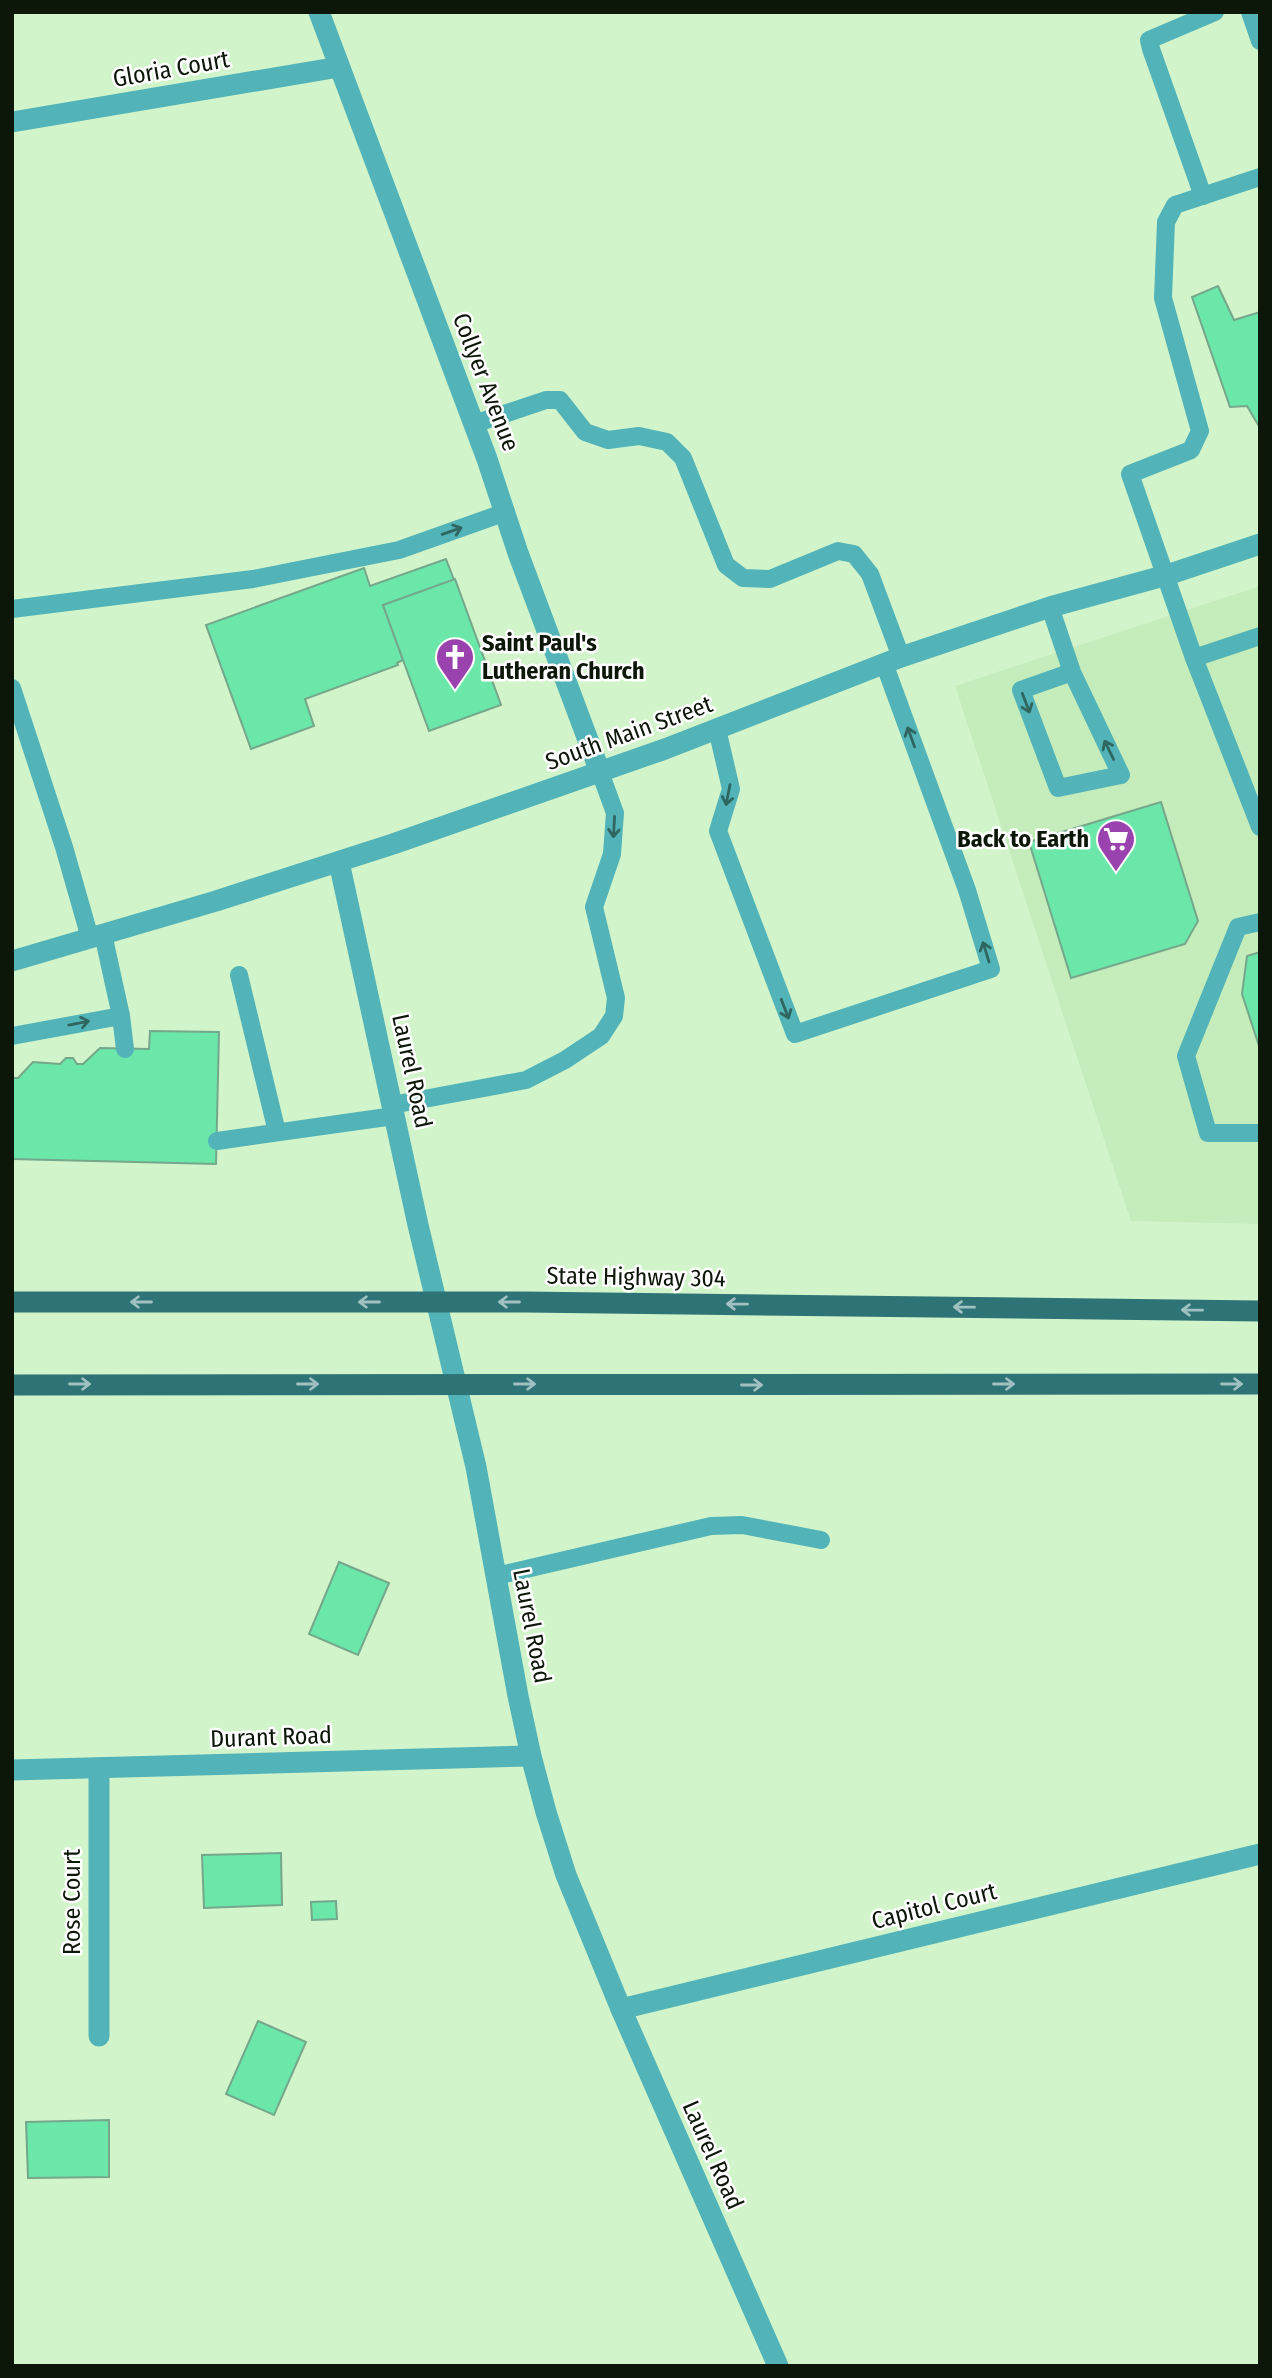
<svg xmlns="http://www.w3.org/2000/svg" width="1272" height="2378" font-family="'Fira Sans Condensed',sans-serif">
  <rect width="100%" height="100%" fill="#d2f4ca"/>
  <polygon fill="#c5ecbb" points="1260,586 1260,1224 1131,1221 955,686"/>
  <g fill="#6ae7a9" stroke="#75a78b" stroke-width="2">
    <polygon points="1218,286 1234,320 1260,312 1260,428 1247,406 1230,407 1192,297"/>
    <polygon points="446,559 454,580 383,605 403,660 397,663 398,665 305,699 314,726 251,749 206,625 364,568 370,586"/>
    <polygon points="455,579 501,705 429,731 383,605"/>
    <polygon points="1161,802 1198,921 1185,944 1071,978 1029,842"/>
    <polygon points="1260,952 1260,1049 1242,994 1247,956"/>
    <polygon points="150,1031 219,1032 216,1164 12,1159 12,1078 18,1078 33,1062 60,1064 66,1058 73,1058 77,1064 83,1064 100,1048 149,1049"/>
    <polygon points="339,1562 389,1583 358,1655 309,1634"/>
    <polygon points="281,1853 282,1905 204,1908 202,1855"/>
    <polygon points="336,1901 337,1919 312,1920 311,1902"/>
    <polygon points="258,2021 306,2042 274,2115 226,2094"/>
    <polygon points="109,2120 109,2177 28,2178 26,2122"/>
  </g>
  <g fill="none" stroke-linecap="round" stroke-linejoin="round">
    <g stroke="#52b4b8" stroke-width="18">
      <polyline points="1250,12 1260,41"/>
      <polyline points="1260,177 1175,205 1166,222 1163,298 1200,431 1191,450 1130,474 1194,658 1260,827"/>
      <polyline points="1203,196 1151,49 1149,40 1215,12"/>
      <polyline points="474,424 546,400 560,400 585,432 608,440 639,436 667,442 683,458 726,565 743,578 770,579 838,551 854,554 870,574 901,657"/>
      <polyline points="1050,607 1072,672 1121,775 1058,788 1021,690 1072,672"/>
      <polyline points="12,609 253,579 399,550 506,512"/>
      <polyline points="1194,658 1260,636"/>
      <polyline points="12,688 64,847 90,938"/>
      <polyline points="717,729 731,789 718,831 795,1034 991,969 967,890 884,663"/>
      <polyline points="1260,922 1238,927 1186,1056 1208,1133 1260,1133"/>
      <polyline points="239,975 277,1132"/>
      <polyline points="121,1016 125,1049"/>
      <polyline points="12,1036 121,1016 103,934"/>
      <polyline points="392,1105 526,1080 565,1060 601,1036 614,1016 616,998 594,907 612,854 615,813 600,772"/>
      <polyline points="217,1141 394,1116"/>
      <polyline points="496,1576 711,1526 742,1525 821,1540"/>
    </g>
    <g stroke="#52b4b8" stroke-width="21">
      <polyline points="12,122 339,67"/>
      <polyline points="99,1768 99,2036"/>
      <polyline points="12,1770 531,1756"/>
      <polyline points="621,2009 1260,1854"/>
    </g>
    <g stroke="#52b4b8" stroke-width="21">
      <polyline points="319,12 487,459 518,553 600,772"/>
      <polyline points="339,862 418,1225 476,1467 518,1696 531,1756 546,1812 566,1875 621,2009 778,2366"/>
      <polyline points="12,961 216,901 393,844 665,749 901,657 1050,607 1167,575 1260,544"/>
    </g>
    <g stroke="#2e7477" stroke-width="21">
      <polyline points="12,1302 525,1302 1260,1311"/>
      <polyline points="12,1385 1260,1384"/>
    </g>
  </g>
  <defs><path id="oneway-shaft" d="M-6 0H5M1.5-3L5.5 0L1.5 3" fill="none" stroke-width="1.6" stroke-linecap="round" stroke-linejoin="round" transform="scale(1.75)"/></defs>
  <g stroke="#2f6660">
    <use href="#oneway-shaft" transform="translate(452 531) rotate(-19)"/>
    <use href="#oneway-shaft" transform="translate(1026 703) rotate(69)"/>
    <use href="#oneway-shaft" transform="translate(911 737) rotate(-110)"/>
    <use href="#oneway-shaft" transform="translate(1109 750) rotate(-116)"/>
    <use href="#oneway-shaft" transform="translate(728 795) rotate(101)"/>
    <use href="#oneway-shaft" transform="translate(614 827) rotate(93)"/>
    <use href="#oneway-shaft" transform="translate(986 952) rotate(-107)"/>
    <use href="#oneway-shaft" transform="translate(785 1009) rotate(69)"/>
    <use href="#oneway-shaft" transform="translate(79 1023) rotate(-11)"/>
  </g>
  <g stroke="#a1c0c2">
    <use href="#oneway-shaft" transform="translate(141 1302) rotate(180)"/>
    <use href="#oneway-shaft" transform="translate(369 1302) rotate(180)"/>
    <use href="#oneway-shaft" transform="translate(509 1302) rotate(-180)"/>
    <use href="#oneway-shaft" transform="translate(737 1304) rotate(-179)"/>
    <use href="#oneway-shaft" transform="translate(964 1307) rotate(-179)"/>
    <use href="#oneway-shaft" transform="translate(1192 1310) rotate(-179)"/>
    <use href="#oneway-shaft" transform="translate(80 1384)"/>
    <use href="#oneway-shaft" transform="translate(308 1384)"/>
    <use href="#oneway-shaft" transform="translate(525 1384)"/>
    <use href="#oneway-shaft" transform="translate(1004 1384)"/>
    <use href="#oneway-shaft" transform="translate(1232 1384)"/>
    <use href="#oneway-shaft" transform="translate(752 1385)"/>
  </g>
  <defs>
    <symbol id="church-pin" viewBox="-11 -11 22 30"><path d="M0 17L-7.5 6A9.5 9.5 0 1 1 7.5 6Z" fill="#9a42ae" stroke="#fff"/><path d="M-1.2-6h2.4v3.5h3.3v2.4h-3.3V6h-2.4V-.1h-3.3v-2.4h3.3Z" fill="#fff"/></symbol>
    <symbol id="supermarket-pin" viewBox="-11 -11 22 30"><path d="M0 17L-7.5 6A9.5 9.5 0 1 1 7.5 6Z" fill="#9a42ae" stroke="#fff"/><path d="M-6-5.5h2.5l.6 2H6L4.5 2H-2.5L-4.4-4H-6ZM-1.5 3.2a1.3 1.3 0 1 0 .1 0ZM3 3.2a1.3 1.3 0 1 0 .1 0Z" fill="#fff"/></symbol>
  </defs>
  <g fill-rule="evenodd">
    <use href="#church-pin" x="433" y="635" width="44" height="60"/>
    <use href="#supermarket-pin" x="1094" y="817" width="44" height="60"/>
  </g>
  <g text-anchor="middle" stroke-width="5" stroke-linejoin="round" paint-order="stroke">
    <g font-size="24" fill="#0c1709" stroke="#fff">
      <text transform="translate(171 69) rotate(-10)" y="8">Gloria Court</text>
      <text transform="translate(486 382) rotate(69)" y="8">Collyer Avenue</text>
      <text transform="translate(629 733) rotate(-20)" y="8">South Main Street</text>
      <text transform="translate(412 1071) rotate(78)" y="8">Laurel Road</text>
      <text transform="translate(636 1277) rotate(1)" y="8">State Highway 304</text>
      <text transform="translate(532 1626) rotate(79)" y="8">Laurel Road</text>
      <text transform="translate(271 1737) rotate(-2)" y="8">Durant Road</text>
      <text transform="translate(72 1902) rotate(-90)" y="8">Rose Court</text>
      <text transform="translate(934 1906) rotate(-14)" y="8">Capitol Court</text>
      <text transform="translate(713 2155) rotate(66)" y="8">Laurel Road</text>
    </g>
    <g font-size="24" font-weight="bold" fill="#0c1709" stroke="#fff" text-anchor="start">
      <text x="482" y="651">Saint Paul's<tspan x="482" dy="28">Lutheran Church</tspan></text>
      <text x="1089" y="847" text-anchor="end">Back to Earth</text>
    </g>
  </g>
  <rect width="1272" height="2378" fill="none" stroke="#0c1709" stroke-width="28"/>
</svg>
